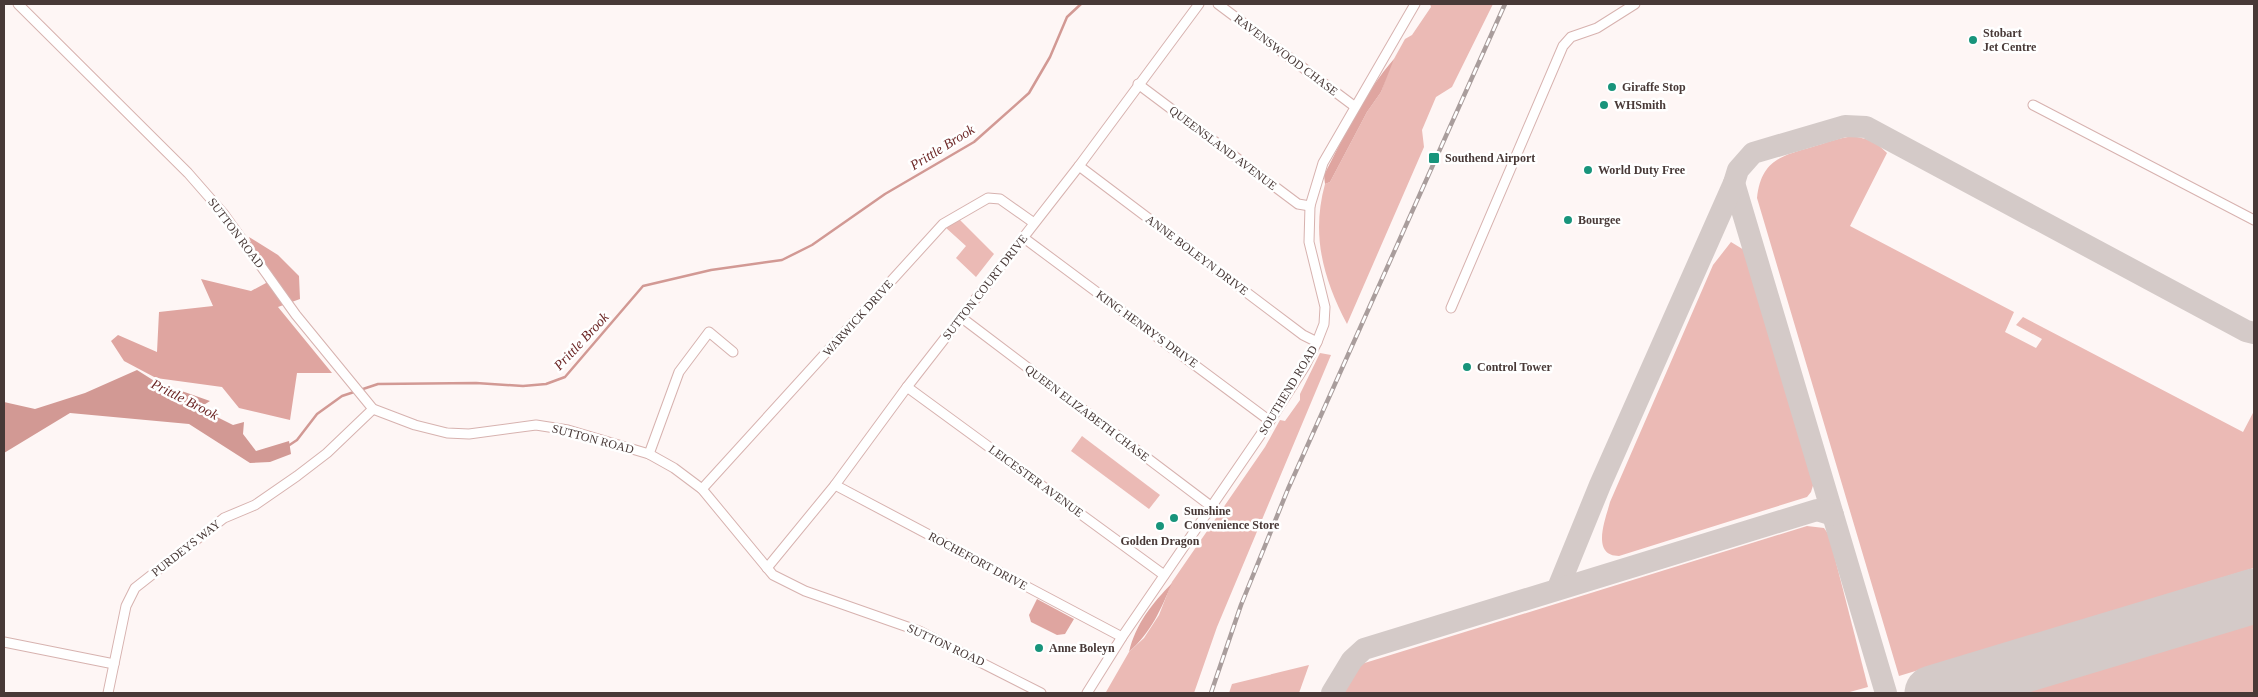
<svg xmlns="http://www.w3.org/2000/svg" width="2258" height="697" font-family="'Times New Roman',serif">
  <rect width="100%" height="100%" fill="#fef6f5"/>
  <g fill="#ebbab5">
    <path d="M1430,4H1493L1452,87L1436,97L1422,130L1424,147L1347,324C1323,278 1311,235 1325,184L1330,182L1367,112L1381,92L1390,66L1405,39L1412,35L1431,7Z"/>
    <path d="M1853,136L1874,141L1887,153L1850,226L2014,312L2005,332L2036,348L2042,339L2016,325L2023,317L2243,432L2254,411V568L1899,676L1757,198C1761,161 1780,156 1812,147C1825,143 1839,138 1853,136Z"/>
    <polygon points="959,219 994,254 976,277 956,258 966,246 945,227"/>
    <path d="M1731,242L1749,253L1815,479L1811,492L1807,497L1619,556C1590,556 1606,518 1610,502L1713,265Z"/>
    <polygon points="1320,353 1331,355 1217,627 1194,693 1111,693 1106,692 1129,652 1144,638 1159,615 1172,582 1265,447 1280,420 1285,421 1300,400 1300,394"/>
    <polygon points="1082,436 1160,495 1149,509 1071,451"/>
    <polygon points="1807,526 1824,528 1829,535 1868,687 1846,693 1339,693 1355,666"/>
    <polygon points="2254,616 2254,693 1999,693"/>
    <polygon points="1309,665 1299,693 1229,693 1232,684"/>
  </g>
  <g fill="#dfa5a0">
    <path d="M1394,59L1381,92L1367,112L1330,182L1325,184L1324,175C1345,135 1364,93 1394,59Z"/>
    <polygon points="249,237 278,255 299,276 300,299 278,307 332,373 297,373 290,420 239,408 222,387 156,378 124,361 111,341 118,335 157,352 159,312 213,306 201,279 251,291 266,283"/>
    <path d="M1172,583C1160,611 1152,631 1129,652C1136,623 1152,604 1172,583Z"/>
    <polygon points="1037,599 1074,619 1065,634 1057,635 1031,622 1029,615"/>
  </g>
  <polygon fill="#d29994" points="137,370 156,382 210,401 199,408 233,425 244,422 243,434 256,451 289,441 291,454 270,462 250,463 189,424 70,413 4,453 4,402 35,409 85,393"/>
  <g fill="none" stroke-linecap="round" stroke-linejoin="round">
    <polyline stroke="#d29994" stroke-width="2.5" points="288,446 297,440 317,414 342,396 378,384 476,383 523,386 546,384 565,377 643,286 711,270 782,260 812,245 885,194 974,142 1029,93 1050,57 1067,17 1081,4"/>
    <g stroke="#d4cac8" stroke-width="22">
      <polyline points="1734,183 1886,693"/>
      <polyline points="1558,588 1600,485 1734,183 1738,170 1753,153 1845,126 1866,127 2246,331 2254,333"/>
      <polyline points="1332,693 1352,660 1364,649 1817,510 1833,515"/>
    </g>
    <polyline stroke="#d4cac8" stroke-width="55" points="1932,693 2254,596"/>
    <defs>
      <g id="minor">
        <polyline points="18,4 188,173 223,213 296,315 373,409 415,425 447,433 469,434 536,425 568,430 649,454 674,468 702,489 773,575 805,591 919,631 1041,693"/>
        <polyline points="1218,4 1354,106"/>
        <polyline points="1138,84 1298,204 1310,206"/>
        <polyline points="2033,105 2254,220"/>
        <polyline points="1079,166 1303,335 1317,342"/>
        <polyline points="1024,238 1270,421"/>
        <polyline points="1451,308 1563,46 1571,37 1597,28 1635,4"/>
        <polyline points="962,318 1212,507"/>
        <polyline points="907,387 1164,575"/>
        <polyline points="649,454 679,372 709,332 733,352"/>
        <polyline points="835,485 1122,637"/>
        <polyline points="702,489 943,224 988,198 1000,199 1034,223"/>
        <polyline points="767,568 835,485 907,387 1079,166 1199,4"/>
        <polyline points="4,642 114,664"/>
        <polyline points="108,693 126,606 135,588 224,518 255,505 297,476 327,453 373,409"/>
        <polyline points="1087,693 1122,637 1270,421 1305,366 1317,342 1324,324 1325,307 1309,242 1310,206 1323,163 1415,4"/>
      </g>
    </defs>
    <use href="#minor" stroke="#d7b2af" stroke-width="11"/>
    <use href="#minor" stroke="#fff" stroke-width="9"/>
    <defs>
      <polyline id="rail" points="1211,693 1241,605 1288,489 1505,4"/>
    </defs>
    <use href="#rail" stroke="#a99d9c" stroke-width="4.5"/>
    <use href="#rail" stroke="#fff" stroke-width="2.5" stroke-dasharray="8" stroke-linecap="butt"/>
  </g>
  <g fill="#18947b" stroke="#fff" stroke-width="2">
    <circle cx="1973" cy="40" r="5"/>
    <circle cx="1612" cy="87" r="5"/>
    <circle cx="1604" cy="105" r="5"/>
    <rect x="1428" y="152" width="12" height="12" rx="2.5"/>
    <circle cx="1588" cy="170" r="5"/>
    <circle cx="1568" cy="220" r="5"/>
    <circle cx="1467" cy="367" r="5"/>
    <circle cx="1174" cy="518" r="5"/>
    <circle cx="1160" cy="526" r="5"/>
    <circle cx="1039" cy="648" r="5"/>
  </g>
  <g text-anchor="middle" stroke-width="5" stroke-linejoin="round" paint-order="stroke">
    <g font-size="12" font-weight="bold" fill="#483937" stroke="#fff" text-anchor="start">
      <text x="1983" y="37">Stobart<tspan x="1983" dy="14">Jet Centre</tspan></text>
      <text x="1622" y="91">Giraffe Stop</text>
      <text x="1614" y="109">WHSmith</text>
      <text x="1445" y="162">Southend Airport</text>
      <text x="1598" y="174">World Duty Free</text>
      <text x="1578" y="224">Bourgee</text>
      <text x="1477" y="371">Control Tower</text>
      <text x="1184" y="515">Sunshine<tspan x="1184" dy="14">Convenience Store</tspan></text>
      <text x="1160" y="545" text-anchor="middle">Golden Dragon</text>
      <text x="1049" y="652">Anne Boleyn</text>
    </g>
    <g font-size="12" fill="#483937" stroke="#fff">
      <text transform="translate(1286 55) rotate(37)" y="4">RAVENSWOOD CHASE</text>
      <text transform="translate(1223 148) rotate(37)" y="4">QUEENSLAND AVENUE</text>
      <text transform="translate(236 233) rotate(53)" y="4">SUTTON ROAD</text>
      <text transform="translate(1197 255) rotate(37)" y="4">ANNE BOLEYN DRIVE</text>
      <text transform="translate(985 287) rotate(-52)" y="4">SUTTON COURT DRIVE</text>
      <text transform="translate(858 318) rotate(-48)" y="4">WARWICK DRIVE</text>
      <text transform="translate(1147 329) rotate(36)" y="4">KING HENRY'S DRIVE</text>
      <text transform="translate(1288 390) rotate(-59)" y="4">SOUTHEND ROAD</text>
      <text transform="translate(1087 413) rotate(37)" y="4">QUEEN ELIZABETH CHASE</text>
      <text transform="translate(593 439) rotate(15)" y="4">SUTTON ROAD</text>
      <text transform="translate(1036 481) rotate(36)" y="4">LEICESTER AVENUE</text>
      <text transform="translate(186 548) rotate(-38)" y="4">PURDEYS WAY</text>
      <text transform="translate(978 561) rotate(28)" y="4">ROCHEFORT DRIVE</text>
      <text transform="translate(946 645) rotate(25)" y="4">SUTTON ROAD</text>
    </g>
    <g font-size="14" font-style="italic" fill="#6d2726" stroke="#fff">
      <text transform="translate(942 147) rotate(-32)" y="5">Prittle Brook</text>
      <text transform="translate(581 341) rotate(-47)" y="5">Prittle Brook</text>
      <text transform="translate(185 399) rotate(27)" y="5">Prittle Brook</text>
    </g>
  </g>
  <rect width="2258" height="697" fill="none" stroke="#483937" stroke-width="10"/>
</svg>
